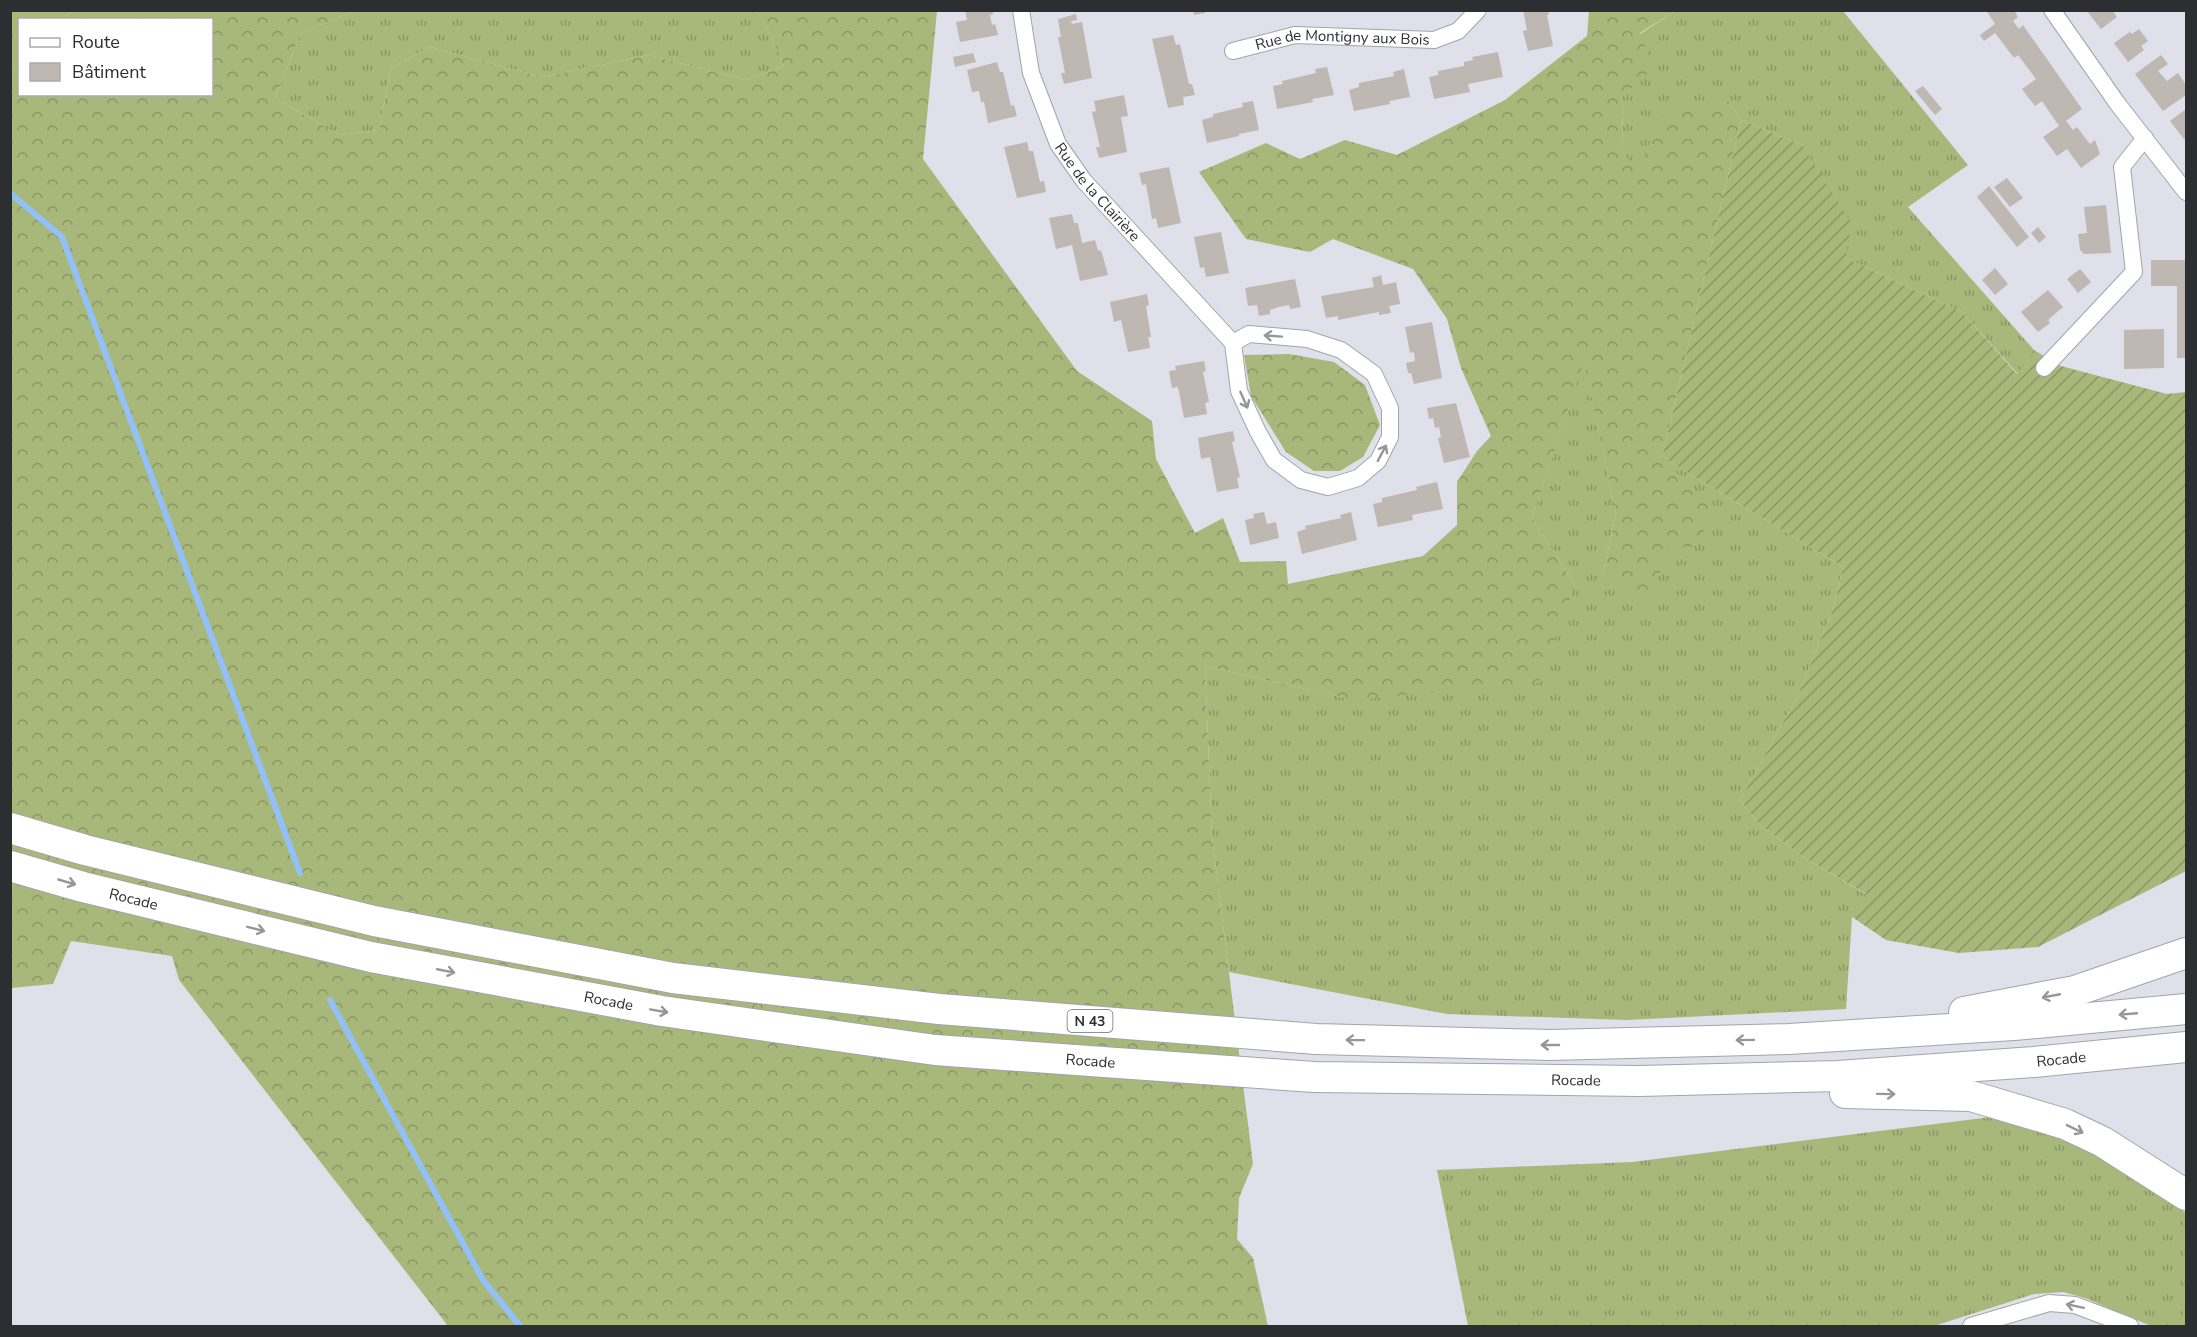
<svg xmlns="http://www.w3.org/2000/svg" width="2197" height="1337" font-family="'Nunito Sans',sans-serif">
  <defs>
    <pattern id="grass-tufts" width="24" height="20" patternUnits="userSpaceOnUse" patternTransform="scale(1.5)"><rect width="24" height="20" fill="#a8b87a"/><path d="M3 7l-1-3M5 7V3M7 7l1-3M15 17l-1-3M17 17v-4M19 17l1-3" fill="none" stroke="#899665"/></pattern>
    <pattern id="forest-crowns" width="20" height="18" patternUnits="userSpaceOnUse" patternTransform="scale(1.5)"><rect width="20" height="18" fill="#a8b87a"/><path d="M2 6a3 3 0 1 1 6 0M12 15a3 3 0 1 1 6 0" fill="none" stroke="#899665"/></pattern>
    <pattern id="garden-furrows" width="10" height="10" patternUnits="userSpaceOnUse" patternTransform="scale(1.5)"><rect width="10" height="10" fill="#a8b87a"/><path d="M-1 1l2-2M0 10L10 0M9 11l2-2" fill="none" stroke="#899665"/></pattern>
  </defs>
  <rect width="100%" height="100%" fill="#dfe0e9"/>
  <g fill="url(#grass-tufts)">
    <polygon points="11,11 73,11 65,19 20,20 19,63 11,69"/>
    <polygon points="355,11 756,11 767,27 784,66 745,80 649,55 542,77 430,47 391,68 379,130 339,135 275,98 301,33"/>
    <polygon points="1675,11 1843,11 1968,165 1908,207 2034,350 2018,374 1962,312 1846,258 1802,145 1741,120 1727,99 1637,171 1622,152 1623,95 1640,34"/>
    <polygon points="1584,360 1616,513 1602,578 1662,457 1843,567 1833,609 1797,697 1740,800 1759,824 1806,859 1867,895 1852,917 1846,1009 1627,1020 1447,1014 1229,972 1212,837 1205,666 1346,698 1575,585 1532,518"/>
    <polygon points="2007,1115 2062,1130 2186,1213 2186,1326 2151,1326 2085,1298 2063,1292 2034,1294 1934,1326 1468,1326 1437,1170 1632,1162"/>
  </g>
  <g fill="url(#forest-crowns)">
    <polygon points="73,11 355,11 301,33 275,98 339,135 379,130 391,68 430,47 542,77 649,55 745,80 784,66 767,27 756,11 937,11 923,159 1077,371 1152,421 1156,459 1195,533 1223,518 1240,562 1286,561 1288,584 1423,556 1457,525 1457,482 1477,451 1491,436 1461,368 1447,319 1413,269 1333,239 1310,252 1246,239 1199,172 1266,143 1300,159 1345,140 1397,155 1505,100 1587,36 1589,11 1675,11 1640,33 1654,68 1623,95 1622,152 1637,170 1664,112 1727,99 1741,120 1662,457 1716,514 1692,547 1668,547 1650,603 1602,578 1616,513 1584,362 1532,518 1575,585 1538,683 1354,700 1205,666 1212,837 1253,1164 1239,1198 1237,1239 1253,1258 1268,1326 448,1326 179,980 172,956 71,941 53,984 11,988 11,69 19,63 20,94 212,94 212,20 65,19"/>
    <polygon points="1289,354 1334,362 1365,385 1380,425 1363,457 1340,471 1314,471 1286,452 1251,396 1244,355"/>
  </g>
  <polygon fill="url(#garden-furrows)" points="1741,120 1802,145 1851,222 1846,258 1962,312 2017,374 2034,350 2061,366 2167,394 2186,392 2186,871 2038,947 1959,953 1886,940 1852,917 1866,894 1806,859 1759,824 1740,800 1797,697 1833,609 1843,567 1662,457"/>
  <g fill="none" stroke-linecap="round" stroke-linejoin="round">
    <g stroke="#94c0f9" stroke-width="6">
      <polyline points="10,193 62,237 300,873"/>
      <polyline points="330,1000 483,1280 520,1326"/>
    </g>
  </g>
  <g fill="#bfb7b1">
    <polygon points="965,10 993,10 993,14 990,15 992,25 995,24 998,35 960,42 956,22 967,20"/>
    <polygon points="1193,10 1204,10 1205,13 1194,15"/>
    <polygon points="1523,10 1548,10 1549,15 1547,15 1553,46 1528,51 1523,31 1527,30"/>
    <polygon points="1986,10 2014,10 2018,17 2013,21 2019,29 2023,25 2082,109 2066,121 2073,130 2077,127 2090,144 2095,140 2100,154 2081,168 2067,149 2057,156 2043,137 2059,126 2042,101 2035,106 2022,89 2036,79 2018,55 2014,58 1995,33 1984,41 1980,35 1995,24"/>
    <polygon points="2086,10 2112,10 2117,17 2101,29"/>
    <polygon points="1076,14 1077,20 1071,21 1072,24 1082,22 1092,78 1064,84 1061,73 1065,73 1058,37 1061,37 1058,19"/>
    <polygon points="2139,29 2148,41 2141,46 2144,50 2128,62 2114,43 2130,32 2132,34"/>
    <polygon points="1173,35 1176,45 1180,44 1189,84 1192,84 1195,95 1183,97 1184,105 1168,108 1152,39"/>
    <polygon points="1498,52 1503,77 1468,84 1470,92 1434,99 1429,77 1438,75 1438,71 1464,66 1464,62 1473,60 1472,57"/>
    <polygon points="973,53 976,62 955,67 953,57"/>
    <polygon points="2161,55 2168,64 2158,71 2167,81 2178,73 2186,85 2186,95 2163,111 2135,74"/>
    <polygon points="997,62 1000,72 1003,72 1011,106 1014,105 1017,116 988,123 984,102 981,102 979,91 972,92 967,70"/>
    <polygon points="1327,67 1334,95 1312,99 1313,102 1277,109 1273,86 1283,84 1282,81 1316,73 1315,69"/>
    <polygon points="1404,69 1410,97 1389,101 1390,104 1354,111 1349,90 1359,87 1359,83 1394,76 1393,72"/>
    <polygon points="1923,86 1942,109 1935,115 1915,91"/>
    <polygon points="1124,95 1128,116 1121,117 1127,152 1099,158 1096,147 1100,147 1092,112 1096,111 1094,101"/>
    <polygon points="1253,101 1259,130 1239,134 1239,136 1207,143 1202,120 1213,117 1213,114 1243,107 1242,103"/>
    <polygon points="2186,109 2186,138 2184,139 2170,121"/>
    <polygon points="1027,142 1029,151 1033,151 1040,182 1044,181 1046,192 1017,198 1004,147"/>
    <polygon points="1169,167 1181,223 1158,228 1156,218 1152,219 1146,184 1142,185 1139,173"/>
    <polygon points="2007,178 2023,198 2010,207 1994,187"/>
    <polygon points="1989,186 2029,237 2017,247 1977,197"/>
    <polygon points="2106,205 2111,253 2084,254 2080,250 2078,234 2087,233 2084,207"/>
    <polygon points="1072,214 1074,223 1078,223 1082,243 1095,240 1098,251 1100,250 1102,253 1108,275 1080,281 1072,245 1056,249 1049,218"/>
    <polygon points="2038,227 2046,237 2039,243 2031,233"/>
    <polygon points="1221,232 1229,273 1206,277 1204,267 1200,268 1194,237"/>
    <polygon points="2151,260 2186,260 2186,358 2177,358 2177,286 2151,286"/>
    <polygon points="1995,268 2008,284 1995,295 1982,280"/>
    <polygon points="2080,269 2091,282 2078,293 2067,279"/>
    <polygon points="1381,275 1383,285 1396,282 1400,304 1389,306 1391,313 1379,315 1379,312 1338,320 1338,316 1326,318 1321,296 1374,287 1372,278"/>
    <polygon points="1295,279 1301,307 1290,309 1289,305 1279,307 1270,310 1270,314 1259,316 1257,305 1248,306 1245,288"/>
    <polygon points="2048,290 2063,307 2048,320 2050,323 2038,332 2021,312"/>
    <polygon points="1147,294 1149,305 1146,306 1151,337 1148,337 1150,348 1128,352 1121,320 1114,322 1110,302"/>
    <polygon points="1432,322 1442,378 1414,384 1411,373 1408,373 1406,363 1415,361 1414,352 1410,353 1405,327"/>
    <polygon points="2164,329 2164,368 2124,369 2124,330"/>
    <polygon points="1204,361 1206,371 1203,372 1209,402 1205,403 1207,414 1184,418 1178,387 1172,388 1169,371 1176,370 1175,366"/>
    <polygon points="1456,403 1470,457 1444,463 1438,438 1441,437 1439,427 1435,428 1433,418 1429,419 1427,408"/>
    <polygon points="1233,431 1235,441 1232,442 1240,477 1237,478 1239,488 1217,492 1210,457 1201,459 1198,438"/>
    <polygon points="1437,482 1443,509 1412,515 1413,520 1378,527 1373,504 1382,502 1382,498 1417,490 1416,487"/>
    <polygon points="1264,512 1267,524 1276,522 1279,538 1250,545 1245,520 1254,518 1253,514"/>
    <polygon points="1351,512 1357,540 1302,554 1297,532 1306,529 1305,526 1341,518 1340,515"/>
  </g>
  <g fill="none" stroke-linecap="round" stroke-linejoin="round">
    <defs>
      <g id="street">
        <path id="s1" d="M1021,10L1031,73L1058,144L1084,181L1233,343L1239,391L1258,432L1274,460L1301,480L1328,487L1358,478L1378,461L1390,437V408L1374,374L1341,350L1307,339L1249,334L1233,343"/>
        <polyline points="2052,10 2117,103 2186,192"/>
        <path id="s2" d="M1233,51L1295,35L1434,40L1458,31L1478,10"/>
        <polyline points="2044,368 2134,272 2122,167 2145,138"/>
        <polyline points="1971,1326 2049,1303 2075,1305 2130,1326"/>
      </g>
      <g id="highway">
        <polyline points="10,828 85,850 374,921 673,978 939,1009 1316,1039 1550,1045 1789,1039 2014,1025 2186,1009"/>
        <path id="s3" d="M10,866L83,887L371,957L662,1011L935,1050L1314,1077L1639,1081L1838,1076L2034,1062L2186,1047"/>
        <polyline points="1964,1012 2075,991 2186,953"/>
        <polyline points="1845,1093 1971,1096 2065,1124 2103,1142 2186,1195"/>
      </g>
    </defs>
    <use href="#street" stroke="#a2a4ac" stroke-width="18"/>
    <use href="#highway" stroke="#a2a4ac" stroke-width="32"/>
    <use href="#street" stroke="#fff" stroke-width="16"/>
    <use href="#highway" stroke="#fff" stroke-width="30"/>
  </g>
  <defs><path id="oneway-shaft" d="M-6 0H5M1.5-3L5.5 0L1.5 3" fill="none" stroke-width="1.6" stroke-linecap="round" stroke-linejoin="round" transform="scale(1.5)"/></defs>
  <g stroke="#969698">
    <use href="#oneway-shaft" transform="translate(1273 336) rotate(-176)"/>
    <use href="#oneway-shaft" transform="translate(1244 400) rotate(66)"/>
    <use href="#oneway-shaft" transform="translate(1382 453) rotate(-62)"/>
    <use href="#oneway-shaft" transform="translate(67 882) rotate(16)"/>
    <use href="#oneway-shaft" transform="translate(256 929) rotate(14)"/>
    <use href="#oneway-shaft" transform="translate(446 971) rotate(11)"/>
    <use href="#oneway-shaft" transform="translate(2051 996) rotate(169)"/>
    <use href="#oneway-shaft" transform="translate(659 1011) rotate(10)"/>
    <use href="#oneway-shaft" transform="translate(2128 1014) rotate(175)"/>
    <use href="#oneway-shaft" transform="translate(1355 1040) rotate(-179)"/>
    <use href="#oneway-shaft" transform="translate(1745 1040) rotate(179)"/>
    <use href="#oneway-shaft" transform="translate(1550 1045) rotate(180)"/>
    <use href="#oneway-shaft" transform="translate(1886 1094) rotate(1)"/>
    <use href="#oneway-shaft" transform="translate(2075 1129) rotate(26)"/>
    <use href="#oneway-shaft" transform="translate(2075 1306) rotate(-168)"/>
  </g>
  <g text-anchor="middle" stroke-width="4.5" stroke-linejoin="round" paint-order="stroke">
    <rect fill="#fff" stroke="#6c6d6f" stroke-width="1.5" x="1067.5" y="1010" width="45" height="22" rx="4.5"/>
    <g font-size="14" font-weight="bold" fill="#2d2e31">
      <text x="1090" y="1026">N 43</text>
    </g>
    <g font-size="15" fill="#2d2e31" stroke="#fff">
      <text dy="5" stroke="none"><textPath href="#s2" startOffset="111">Rue de Montigny aux Bois</textPath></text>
      <text dy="5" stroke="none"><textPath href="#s1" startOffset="202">Rue de la Clairière</textPath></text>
      <text dy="5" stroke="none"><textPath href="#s3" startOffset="128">Rocade</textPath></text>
      <text dy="5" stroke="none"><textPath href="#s3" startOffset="614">Rocade</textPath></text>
      <text dy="5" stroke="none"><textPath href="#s3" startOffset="2072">Rocade</textPath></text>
      <text dy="5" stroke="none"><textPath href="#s3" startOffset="1100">Rocade</textPath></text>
      <text dy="5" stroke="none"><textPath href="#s3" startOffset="1586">Rocade</textPath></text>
    </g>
  </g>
  <rect width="2197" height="1337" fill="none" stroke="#2d2e31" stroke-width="24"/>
  <rect x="18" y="18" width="195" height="78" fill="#ffffff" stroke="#ababad" stroke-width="1.5"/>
  <rect x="30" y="38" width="30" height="9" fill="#ffffff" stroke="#ababad" stroke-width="1.5"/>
  <text x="72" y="48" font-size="18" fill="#2d2e31">Route</text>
  <rect x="30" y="63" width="30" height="18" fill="#bfb7b1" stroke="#ababad" stroke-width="1.5"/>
  <text x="72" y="78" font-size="18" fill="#2d2e31">Bâtiment</text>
</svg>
